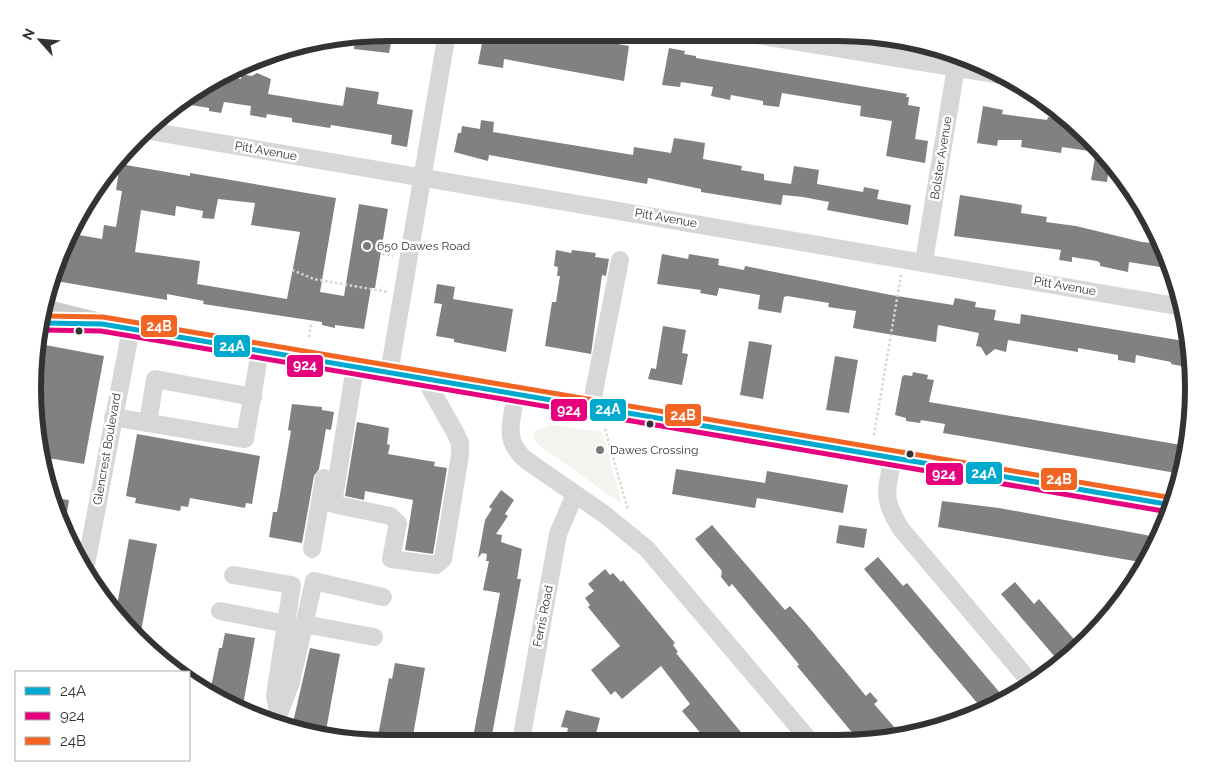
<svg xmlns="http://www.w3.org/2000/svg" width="1226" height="776" font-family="Raleway,sans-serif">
  <rect width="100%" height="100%" fill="#fff"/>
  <polygon fill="#f1f5ed" points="552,425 602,432 622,504 537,444 533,435 536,430"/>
  <g fill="#818181" fill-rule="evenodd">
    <polygon points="393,33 389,53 354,49 355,38"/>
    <polygon points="484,33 532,33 547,36 547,33 568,34 567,35 629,46 624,81 504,59 503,68 478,64"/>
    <polygon points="669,48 685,51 684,54 696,56 696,58 907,94 906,97 909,97 908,105 920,107 915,139 928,141 925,163 886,156 892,121 860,116 861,106 782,93 779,107 763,105 763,101 731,95 730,100 711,96 713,87 681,82 680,87 662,85"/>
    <polygon points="257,73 271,79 268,94 317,102 343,106 346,87 379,92 377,104 413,110 407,147 391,144 392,135 331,125 330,128 292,122 292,118 267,114 266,118 250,115 251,106 224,102 221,113 209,111 209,108 179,103 190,93 224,76 241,79 241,74 252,76"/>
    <polygon points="983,106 1003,110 1002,114 1024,117 1047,120 1048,117 1069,120 1110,161 1107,182 1091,180 1096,152 1062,147 1061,153 1021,147 1022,140 998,140 997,146 977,143"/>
    <polygon points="481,120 494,122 493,132 633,155 634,147 671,153 674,138 705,143 703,159 742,166 741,170 764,174 764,180 791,184 794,166 819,170 817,184 863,192 864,187 879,190 877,199 911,205 908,225 827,210 829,202 803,197 783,195 781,205 701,192 701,189 648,178 647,184 489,155 488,161 454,152 458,133 461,133 462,126 480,129"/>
    <path d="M120,164L190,176V173L336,198L320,292L344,296L359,204L388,209L375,288H371L364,329L335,325V328L322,325V322L203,304L204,301L167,294V300L50,280L51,273L73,234L102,239L104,225L116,227L122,191L116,190ZM218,199L255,203L251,225L300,232L287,299L197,284L200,261L135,252L141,210L175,216L176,206L203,211L202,218L214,219Z"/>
    <polygon points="960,195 1022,205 1021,213 1047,217 1046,222 1076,226 1142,242 1161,244 1172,269 1129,262 1128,272 1100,266 1100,263 1097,261 1072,257 1072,262 1059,260 1061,250 954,236"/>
    <polygon points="556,250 571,253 572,250 596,253 595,257 609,259 606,276 602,275 591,354 545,346 552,302 556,302 560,276 557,276 558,267 554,266"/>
    <polygon points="662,254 688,259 689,254 719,259 718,265 744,270 745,266 891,295 953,305 955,298 976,302 975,307 996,310 994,320 1020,324 1021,314 1190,342 1191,368 1171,364 1171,362 1136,355 1135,363 1118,360 1118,355 1078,348 1078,352 1008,340 1006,352 995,349 986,356 981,347 976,346 979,333 938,325 936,342 870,331 853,328 856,311 828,307 829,303 787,296 784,297 781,313 758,309 760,295 719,288 717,296 700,293 701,290 657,284"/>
    <polygon points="437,284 455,287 453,299 513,309 506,352 454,342 454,339 436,336 442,304 434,303"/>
    <polygon points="663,326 686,330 682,353 688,354 682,385 648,379 651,368 656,369"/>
    <polygon points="749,341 772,345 763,399 740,395"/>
    <polygon points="40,344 104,356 84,464 42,457 32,388"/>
    <polygon points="835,356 858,360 849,413 826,410"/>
    <polygon points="913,372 928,375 927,379 934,380 929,402 1187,446 1182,474 943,433 945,424 921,420 920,423 906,421 906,418 895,415 902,377 904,375 912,376"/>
    <polygon points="292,404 322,407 322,410 334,412 331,430 326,429 319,469 314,476 302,543 269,537 273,512 277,512 291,431 288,430"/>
    <polygon points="357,422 389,428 387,444 390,445 388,454 435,462 434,466 447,468 433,554 405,550 413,500 365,491 364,500 345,496"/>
    <polygon points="137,434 260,456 252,504 246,503 245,508 190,498 188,507 181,506 180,511 135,503 136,498 126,496"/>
    <polygon points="676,469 765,483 767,471 848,485 843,513 757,498 755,508 672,494"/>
    <polygon points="501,490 514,500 505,514 508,516 496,534 502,535 501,542 522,549 517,579 521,579 492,735 474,732 500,593 483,590 489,561 486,561 487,554 482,553 478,558 485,520 492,509 489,507"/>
    <polygon points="53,498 69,500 65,526 57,508"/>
    <polygon points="942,501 999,508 1146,535 1153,537 1152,546 1156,547 1146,563 938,527"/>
    <polygon points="712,525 785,610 790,606 807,625 866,696 870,692 878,701 874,704 902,736 863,742 850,730 797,666 799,665 797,662 732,584 729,587 721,577 722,571 695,539"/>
    <polygon points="839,525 867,529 864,548 836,543"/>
    <polygon points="129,539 157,544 140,637 116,611"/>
    <polygon points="878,557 903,586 907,583 1006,700 984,711 864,569"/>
    <polygon points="605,569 610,575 613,573 621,582 623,580 675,643 673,645 678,652 676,653 749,742 708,742 682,711 690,704 661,666 622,699 615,691 611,695 591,670 620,646 588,607 590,605 585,598 594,591 588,584"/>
    <polygon points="1015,582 1034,604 1039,599 1079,645 1061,664 1001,594"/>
    <polygon points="225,633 255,638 242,711 210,692 219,648 222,648"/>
    <polygon points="310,648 340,654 325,736 292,727"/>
    <polygon points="395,663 425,668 412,741 377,741 389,678 392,679"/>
    <polygon points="566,710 600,718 594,742 565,741 568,728 561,727"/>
  </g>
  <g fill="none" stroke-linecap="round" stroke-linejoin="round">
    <g stroke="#d6d6d6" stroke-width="2.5" stroke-dasharray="2.5 2.5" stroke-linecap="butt">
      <polyline points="382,254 393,256"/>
      <polyline points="292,270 314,279 388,292"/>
      <polyline points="309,337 311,323"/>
      <polyline points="605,429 628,510"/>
      <polyline points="874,435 901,275"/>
    </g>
    <g stroke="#d7d7d7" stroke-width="18">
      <polyline points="757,35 1001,75"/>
      <polyline points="149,131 1182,307"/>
      <polyline points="924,261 958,55"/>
      <polyline points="355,367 333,504 390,516 398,523 391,559 436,565 443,559 460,455 460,443 456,434 425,379"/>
      <polyline points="389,373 447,33"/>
      <path d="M516,394C512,421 502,440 526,460L604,514L647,549L811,742"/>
      <polyline points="591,407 620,260"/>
      <polyline points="113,417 245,439 260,351"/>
      <polyline points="148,423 155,379 253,397"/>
      <path d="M893,458C886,491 882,499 901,529L1032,684"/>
      <polyline points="312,549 324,478"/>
      <polyline points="85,570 131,329"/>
      <polyline points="233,575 292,585 275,695 277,708"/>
      <polyline points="220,611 287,624"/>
      <polyline points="304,624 374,637"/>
      <polyline points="278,716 291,682 314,581 383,597"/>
      <polyline points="521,741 558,534 575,494"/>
    </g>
    <polyline stroke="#cacaca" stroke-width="21" points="45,310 102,324 1172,505"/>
    <defs>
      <polyline id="bus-1" points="43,323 102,324 1172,505"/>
      <polyline id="bus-2" points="43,330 101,331 1169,512"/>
      <polyline id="bus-3" points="44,316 103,317 1173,498"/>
    </defs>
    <use href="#bus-1" stroke="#fff" stroke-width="9"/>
    <use href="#bus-2" stroke="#fff" stroke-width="9"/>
    <use href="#bus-3" stroke="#fff" stroke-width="9"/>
    <use href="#bus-1" stroke="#00a9ce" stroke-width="5"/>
    <use href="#bus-2" stroke="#e5007d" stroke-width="5"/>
    <use href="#bus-3" stroke="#f26522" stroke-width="5"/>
  </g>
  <g fill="#7a7a7a" stroke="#fff" stroke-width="2">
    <circle cx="367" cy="246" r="5"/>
    <circle cx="600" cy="450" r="5"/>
  </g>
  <g fill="#333" stroke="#fff" stroke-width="2">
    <circle cx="79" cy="331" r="4.5"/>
    <circle cx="650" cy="424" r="4.5"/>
    <circle cx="910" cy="454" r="4.5"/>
  </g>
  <g text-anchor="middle" stroke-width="5" stroke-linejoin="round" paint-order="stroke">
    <g font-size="12" fill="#333" stroke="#fff">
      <text transform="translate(266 151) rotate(10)" y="4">Pitt Avenue</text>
      <text transform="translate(941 158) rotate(-81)" y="4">Bolster Avenue</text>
      <text transform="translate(666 218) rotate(10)" y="4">Pitt Avenue</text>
      <text transform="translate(1065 286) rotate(10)" y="4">Pitt Avenue</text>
      <text transform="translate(107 449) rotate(-80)" y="4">Glencrest Boulevard</text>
      <text transform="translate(543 616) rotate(-79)" y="4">Ferris Road</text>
    </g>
    <g font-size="12" fill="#333" stroke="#fff" text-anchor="start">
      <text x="377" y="250">650 Dawes Road</text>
      <text x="610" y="454">Dawes Crossing</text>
    </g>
  </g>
  <path d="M0 0H1226V776H0ZM388 41H838A347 347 0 0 1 1185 388V388A347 347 0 0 1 838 735H388A347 347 0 0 1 41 388V388A347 347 0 0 1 388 41Z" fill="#fff" fill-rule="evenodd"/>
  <path fill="none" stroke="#333" stroke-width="6" d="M388 41H838A347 347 0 0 1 1185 388V388A347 347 0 0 1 838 735H388A347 347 0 0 1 41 388V388A347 347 0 0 1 388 41Z"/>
  <g stroke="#fff" stroke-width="2">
    <rect x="140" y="314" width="38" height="24" rx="5" fill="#f26522"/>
    <rect x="213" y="334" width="38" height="24" rx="5" fill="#00a9ce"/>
    <rect x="286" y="354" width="38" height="24" rx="5" fill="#e5007d"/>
    <rect x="589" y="398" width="38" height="24" rx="5" fill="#00a9ce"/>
    <rect x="550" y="398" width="38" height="24" rx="5" fill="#e5007d"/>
    <rect x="664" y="403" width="38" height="24" rx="5" fill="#f26522"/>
    <rect x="965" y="461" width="38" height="24" rx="5" fill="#00a9ce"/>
    <rect x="925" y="462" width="39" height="24" rx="5" fill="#e5007d"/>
    <rect x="1040" y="467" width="38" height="24" rx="5" fill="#f26522"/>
  </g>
  <g font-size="14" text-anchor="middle" font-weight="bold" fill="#fff">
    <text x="159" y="331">24B</text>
    <text x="232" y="351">24A</text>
    <text x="305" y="370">924</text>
    <text x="608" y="414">24A</text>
    <text x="569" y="415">924</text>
    <text x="683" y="420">24B</text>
    <text x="984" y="478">24A</text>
    <text x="944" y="479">924</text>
    <text x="1059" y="484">24B</text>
  </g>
  <rect x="15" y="671" width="175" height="90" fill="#ffffff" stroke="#adadad"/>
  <rect x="25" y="687" width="25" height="8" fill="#00a9ce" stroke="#adadad"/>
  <text x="60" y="696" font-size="15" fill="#333333">24A</text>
  <rect x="25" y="712" width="25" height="8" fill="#e5007d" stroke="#adadad"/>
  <text x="60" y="721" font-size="15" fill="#333333">924</text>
  <rect x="25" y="737" width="25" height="8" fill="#f26522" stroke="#adadad"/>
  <text x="60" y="746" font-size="15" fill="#333333">24B</text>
  <g transform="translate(40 40) rotate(297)" stroke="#ffffff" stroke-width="4" paint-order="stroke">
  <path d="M0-4L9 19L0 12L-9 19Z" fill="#333333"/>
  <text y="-8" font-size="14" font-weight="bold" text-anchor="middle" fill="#333333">N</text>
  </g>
</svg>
